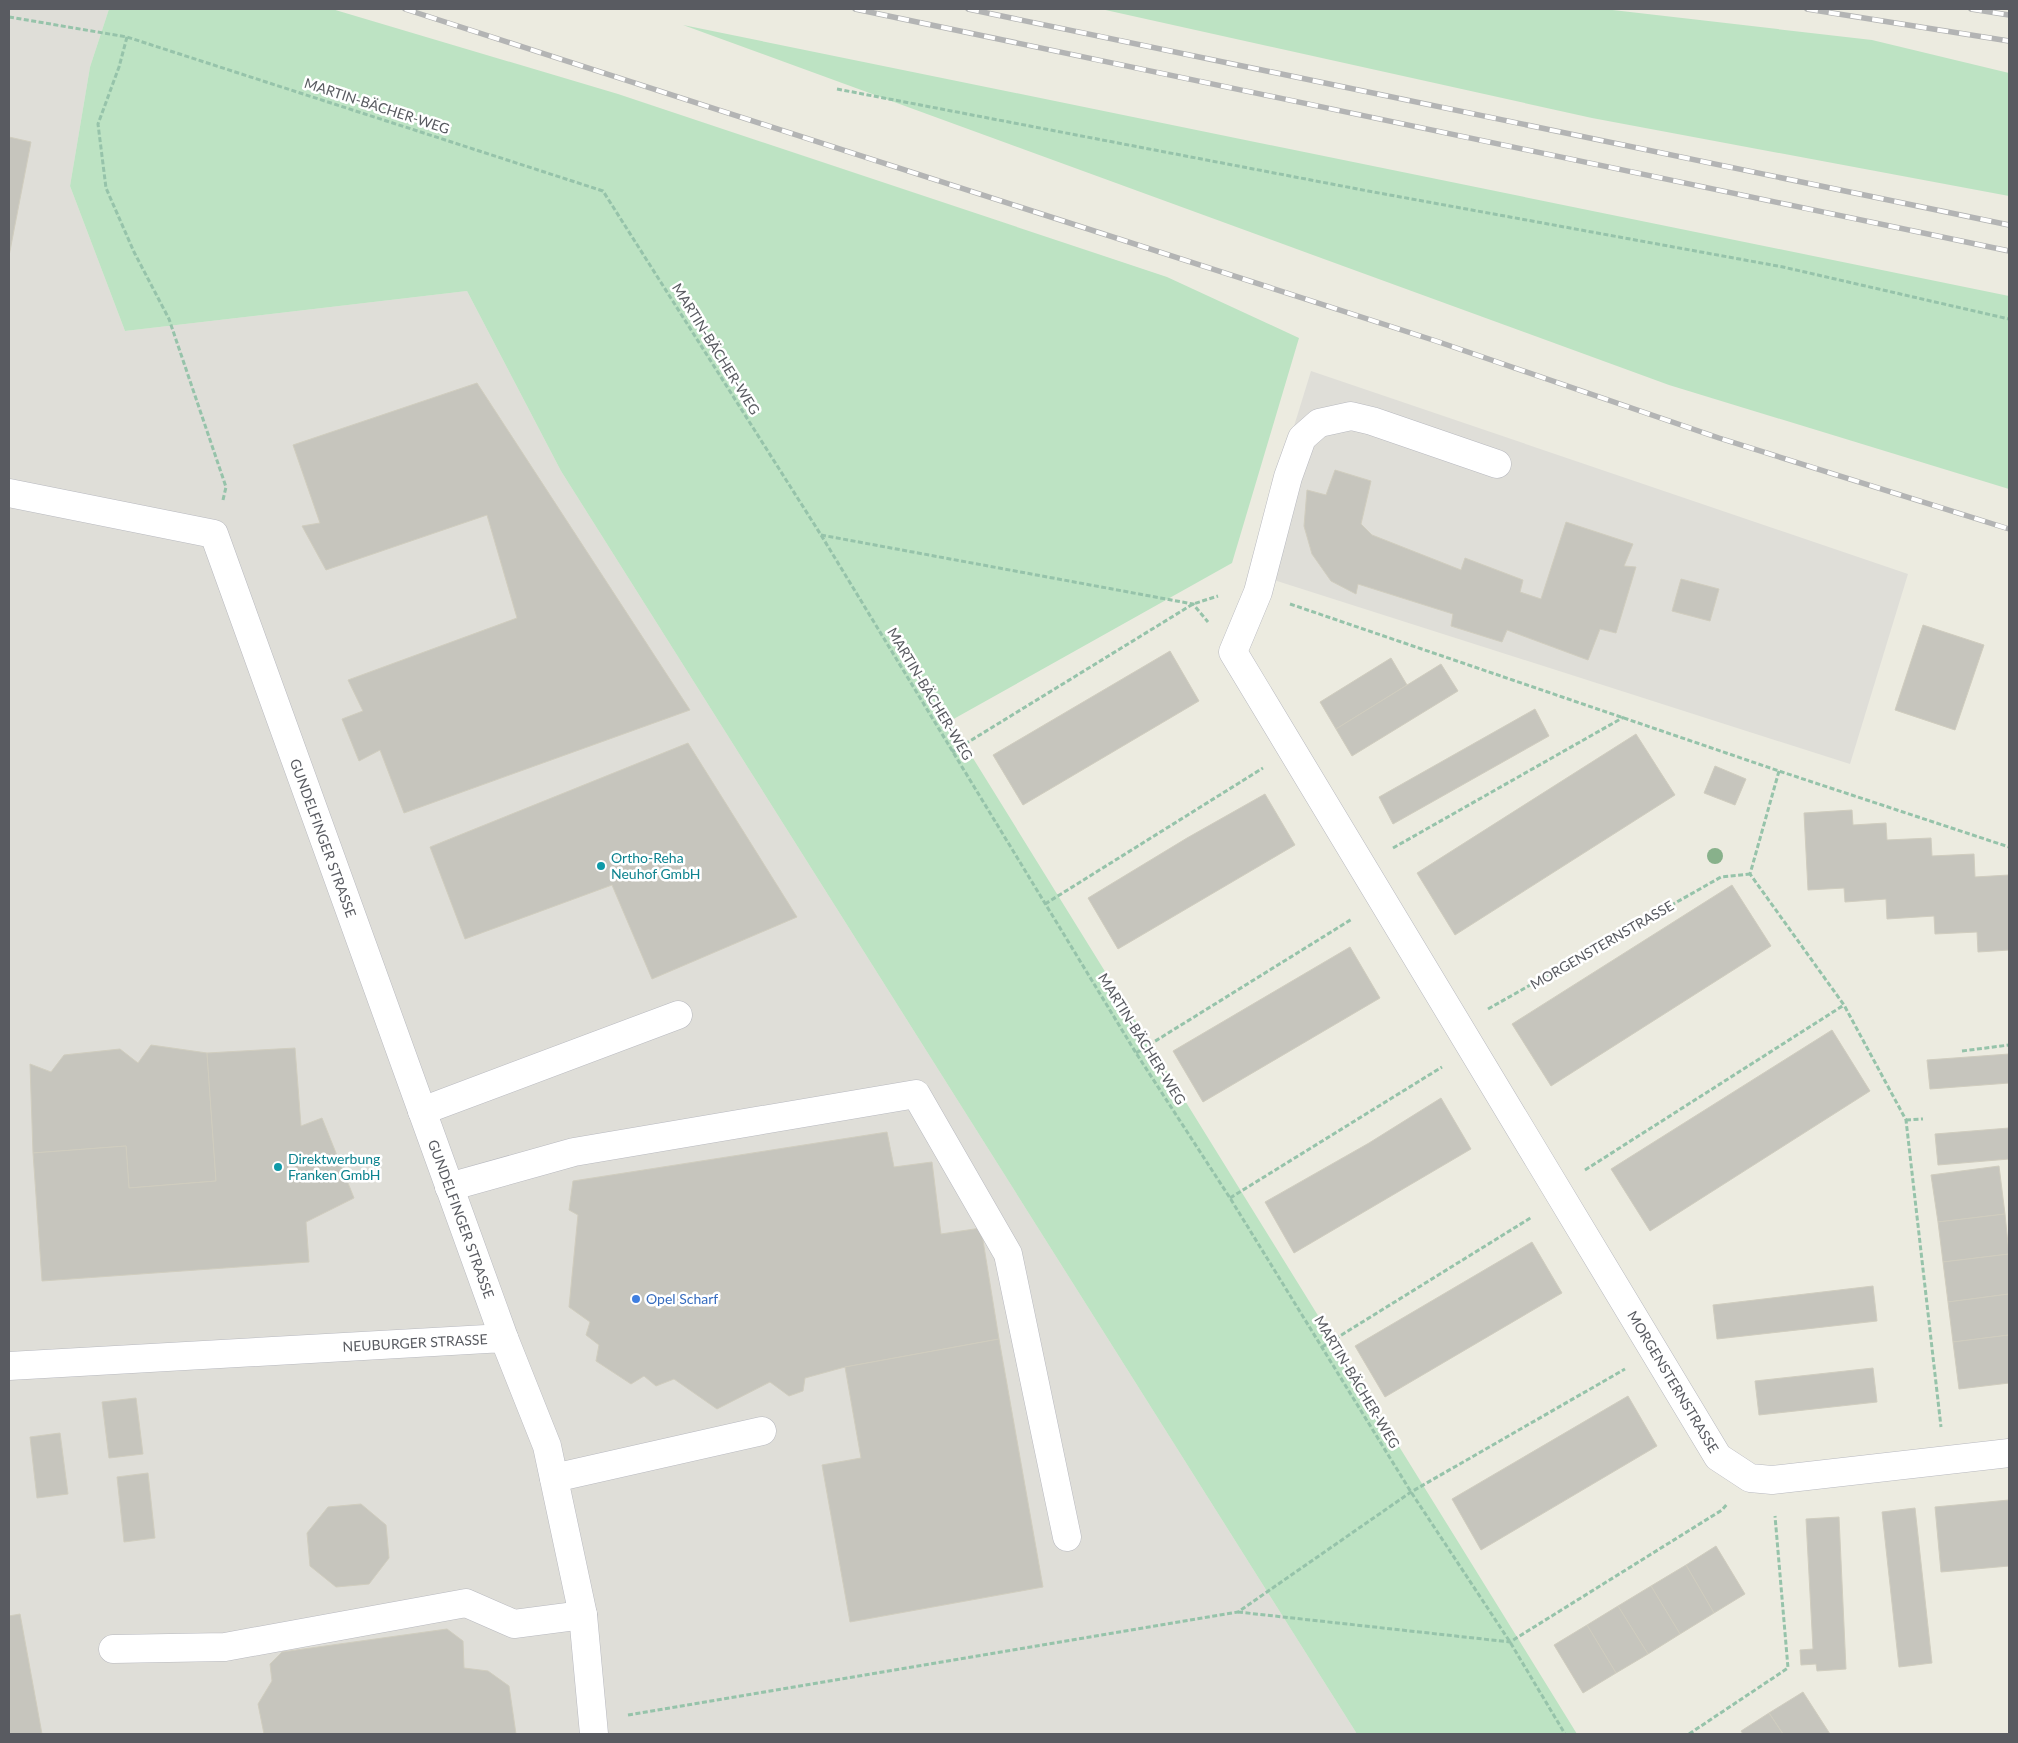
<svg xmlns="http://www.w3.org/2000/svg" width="2018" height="1743" font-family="Lato,sans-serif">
  <rect width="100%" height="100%" fill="#ecebe0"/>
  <g fill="#dfded8">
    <polygon points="9,9 109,9 90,67 70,186 125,331 467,291 561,471 1357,1734 9,1734"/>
    <polygon points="1311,371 1908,574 1850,764 1249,572"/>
  </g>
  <g fill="#bde3c3">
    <polygon points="109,9 332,9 618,94 1167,277 1299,338 1232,563 950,721 1577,1734 1357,1734 561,471 467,291 125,331 70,186 90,67"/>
    <polygon points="1101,9 1604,9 1872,40 2009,73 2009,196 1592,118"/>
    <polygon points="683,25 2009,296 2009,489 1669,385"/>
  </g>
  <g fill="#c6c5bd" stroke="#d0cdbf">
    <polygon points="9,137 31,142 9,256"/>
    <polygon points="477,383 690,710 404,813 380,750 359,761 342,719 363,711 348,680 517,618 487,515 326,570 302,526 320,523 293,445"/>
    <polygon points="1335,470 1371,481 1361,524 1372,535 1461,570 1465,558 1523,580 1520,592 1541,599 1566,522 1633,544 1624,566 1636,567 1616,633 1600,629 1588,660 1507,630 1502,642 1451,626 1453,614 1358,584 1356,594 1331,581 1312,554 1304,526 1307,490 1326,495"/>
    <polygon points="1681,579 1719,589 1710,621 1672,611"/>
    <polygon points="1923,625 1984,645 1955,730 1895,710"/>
    <polygon points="1170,651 1199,701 1023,805 993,755"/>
    <polygon points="1391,658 1407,685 1336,729 1320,702"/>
    <polygon points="1441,664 1458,691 1352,756 1336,729"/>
    <polygon points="1535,709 1549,736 1393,824 1379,797"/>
    <polygon points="1636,734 1675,795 1455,935 1417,873"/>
    <polygon points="688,743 797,917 652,979 612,885 465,939 430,847"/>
    <polygon points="1715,766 1746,779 1735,805 1704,793"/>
    <polygon points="1265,794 1295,845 1118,949 1088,898 1187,838"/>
    <polygon points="1852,810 1853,825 1886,823 1887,840 1931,838 1932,856 1974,854 1975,877 2009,875 2009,950 1978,952 1977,932 1935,934 1934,916 1887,919 1886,899 1845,902 1844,888 1808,890 1804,813"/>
    <polygon points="1732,885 1771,946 1551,1086 1512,1024"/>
    <polygon points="1350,947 1380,998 1203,1102 1173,1051"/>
    <polygon points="1832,1030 1870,1091 1650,1231 1611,1169"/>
    <polygon points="151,1045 207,1053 216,1181 129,1188 126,1146 33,1153 30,1064 51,1072 64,1055 120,1049 138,1063"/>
    <polygon points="295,1048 301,1126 322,1118 354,1198 306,1222 309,1262 42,1281 33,1153 126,1146 129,1188 216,1181 207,1053"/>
    <polygon points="2009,1054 2009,1083 1930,1089 1927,1060"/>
    <polygon points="1441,1098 1471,1149 1294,1253 1265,1202 1369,1143"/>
    <polygon points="2009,1128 2009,1159 1938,1165 1935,1134"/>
    <polygon points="887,1132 894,1167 932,1162 941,1234 981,1228 999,1339 845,1367 805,1378 803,1391 789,1396 770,1382 717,1409 674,1379 656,1386 644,1376 631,1384 596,1361 599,1345 586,1335 590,1322 569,1307 578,1215 569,1210 573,1181"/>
    <polygon points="1999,1166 2005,1214 1938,1222 1931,1175"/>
    <polygon points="2005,1214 2009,1254 1943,1262 1938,1222"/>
    <polygon points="1532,1242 1562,1293 1385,1397 1355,1346"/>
    <polygon points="2009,1254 2009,1294 1948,1302 1943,1262"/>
    <polygon points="1873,1286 1877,1321 1717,1339 1713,1305"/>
    <polygon points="2009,1294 2009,1335 1953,1342 1948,1302"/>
    <polygon points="2009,1335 2009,1383 1959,1389 1953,1342"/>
    <polygon points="999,1339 1043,1587 850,1622 822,1465 861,1458 845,1367"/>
    <polygon points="1873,1368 1877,1402 1759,1415 1755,1381"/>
    <polygon points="1628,1396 1657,1446 1481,1550 1452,1499"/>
    <polygon points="136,1398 143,1454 109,1458 102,1402"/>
    <polygon points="60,1433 68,1494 37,1498 30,1437"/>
    <polygon points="148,1473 155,1538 124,1542 117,1477"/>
    <polygon points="2009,1500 2009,1566 1941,1572 1935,1507"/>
    <polygon points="361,1504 386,1525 389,1558 369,1584 336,1587 310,1566 307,1533 328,1507"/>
    <polygon points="1915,1508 1932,1663 1899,1667 1882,1512"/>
    <polygon points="1839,1517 1846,1669 1817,1671 1816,1664 1801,1665 1800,1650 1813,1649 1806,1519"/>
    <polygon points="1716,1546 1745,1594 1714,1613 1686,1565"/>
    <polygon points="1686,1565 1714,1613 1680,1634 1651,1586"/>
    <polygon points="1651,1586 1680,1634 1648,1654 1618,1606"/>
    <polygon points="1618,1606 1648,1654 1616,1673 1587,1625"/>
    <polygon points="20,1614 42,1734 9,1734 9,1616"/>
    <polygon points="1587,1625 1616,1673 1583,1693 1554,1645"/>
    <polygon points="447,1629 463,1641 464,1668 488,1671 509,1686 516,1734 264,1734 258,1704 272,1681 270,1664 282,1652"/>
    <polygon points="1803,1692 1830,1734 1783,1734 1769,1713"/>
    <polygon points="1769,1713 1783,1734 1743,1734 1741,1731"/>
  </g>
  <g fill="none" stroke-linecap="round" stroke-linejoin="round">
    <defs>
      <g id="minor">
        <polyline points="1497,464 1372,421 1351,416 1319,423 1302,438 1288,477 1258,592 1233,652 1718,1457 1750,1478 1772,1480 2009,1453"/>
        <polyline points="9,493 214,534 504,1338"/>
        <polyline points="422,1111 678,1015"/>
        <polyline points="449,1187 574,1152 916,1094 1008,1254 1067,1537"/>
        <polyline points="9,1366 504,1338 547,1446 583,1615 594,1734"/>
        <polyline points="554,1478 762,1431"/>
        <polyline points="113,1649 225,1647 466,1603 514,1624 583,1615"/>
      </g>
    </defs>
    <use href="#minor" stroke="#b8b9bf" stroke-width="29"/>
    <g stroke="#96c3aa" stroke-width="3" stroke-dasharray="5 2.5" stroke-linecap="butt">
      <polyline points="9,17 127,37 603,191 821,535 1136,1053 1230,1198 1411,1492 1510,1642 1565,1734"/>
      <polyline points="127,37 119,67 98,124 106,188 134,252 169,319 226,487 223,500"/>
      <polyline points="837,89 1368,191 1783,267 2009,319"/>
      <polyline points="821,535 1193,604 1208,622"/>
      <polyline points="1290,604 1779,771 2009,847"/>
      <polyline points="952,752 1193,604 1218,596"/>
      <polyline points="1779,771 1750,874 1844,1005 1906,1120 1941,1427"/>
      <polyline points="1393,848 1624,717"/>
      <polyline points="1045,904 1263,768"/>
      <polyline points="1488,1009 1721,877 1750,874"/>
      <polyline points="1962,1051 2009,1045"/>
      <polyline points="1136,1053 1352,919"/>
      <polyline points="1906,1120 1923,1119"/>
      <polyline points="1585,1170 1844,1005"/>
      <polyline points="1230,1198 1442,1067"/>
      <polyline points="1322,1347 1532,1217"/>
      <polyline points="1238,1612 1510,1642 1722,1510 1727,1504"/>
      <polyline points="628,1715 1238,1612 1411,1492 1625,1369"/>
      <polyline points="1689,1734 1788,1668 1775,1516"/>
    </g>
    <use href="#minor" stroke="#fff" stroke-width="28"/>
    <defs>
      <g id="rail">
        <polyline points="405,9 1436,341 1719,438 2009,529"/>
        <polyline points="855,9 2009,251"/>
        <polyline points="968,9 2009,225"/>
        <polyline points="1807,9 2009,41"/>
        <polyline points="1971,9 2009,15"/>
      </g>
    </defs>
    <use href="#rail" stroke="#b3b4b4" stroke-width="5.5"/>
    <use href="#rail" stroke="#fff" stroke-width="4" stroke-dasharray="11" stroke-linecap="butt"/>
  </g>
  <circle fill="#88b18b" cx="1715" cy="856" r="8"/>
  <g fill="#0f9aa8" stroke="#fff" stroke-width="2">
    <circle cx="601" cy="866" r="5"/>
    <circle cx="278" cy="1167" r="5"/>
  </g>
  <circle fill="#3f7fe0" stroke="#fff" stroke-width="2" cx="636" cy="1299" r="5"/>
  <g text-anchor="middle" stroke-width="5" stroke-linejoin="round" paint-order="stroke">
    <g font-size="14" fill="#595b61" stroke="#fff">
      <text transform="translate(377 106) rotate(18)" y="5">MARTIN-BÄCHER-WEG</text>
      <text transform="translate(716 349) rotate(58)" y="5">MARTIN-BÄCHER-WEG</text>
      <text transform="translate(930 694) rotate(59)" y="5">MARTIN-BÄCHER-WEG</text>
      <text transform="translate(323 838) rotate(70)" y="5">GUNDELFINGER STRASSE</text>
      <text transform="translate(1602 945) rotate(-30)" y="5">MORGENSTERNSTRASSE</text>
      <text transform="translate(1142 1039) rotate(58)" y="5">MARTIN-BÄCHER-WEG</text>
      <text transform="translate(461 1219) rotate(70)" y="5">GUNDELFINGER STRASSE</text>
      <text transform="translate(415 1343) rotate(-3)" y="5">NEUBURGER STRASSE</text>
      <text transform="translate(1357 1382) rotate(59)" y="5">MARTIN-BÄCHER-WEG</text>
      <text transform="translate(1673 1382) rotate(59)" y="5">MORGENSTERNSTRASSE</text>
    </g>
    <g font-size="14" fill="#0d838f" stroke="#fff" text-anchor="start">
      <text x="611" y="863">Ortho-Reha<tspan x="611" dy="16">Neuhof GmbH</tspan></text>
      <text x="288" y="1164">Direktwerbung<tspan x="288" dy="16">Franken GmbH</tspan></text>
    </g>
    <g font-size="14" fill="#366cbe" stroke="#fff" text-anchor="start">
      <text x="646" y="1304">Opel Scharf</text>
    </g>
  </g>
  <rect width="2018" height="1743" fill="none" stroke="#595b61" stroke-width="20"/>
</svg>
